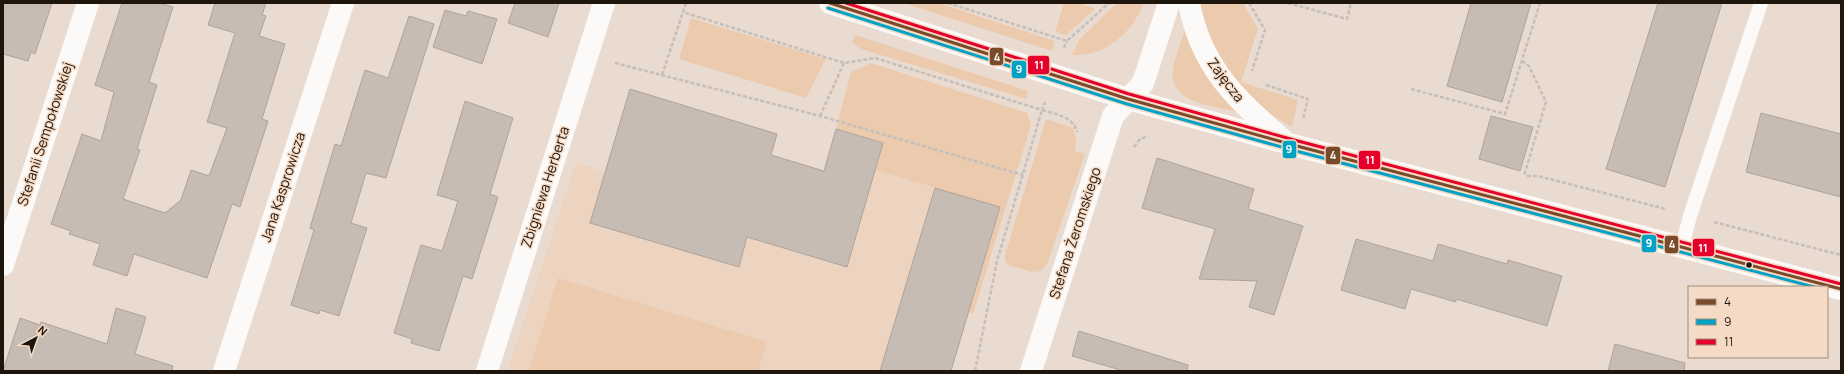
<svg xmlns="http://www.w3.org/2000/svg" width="1844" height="374" font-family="Manrope,sans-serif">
  <rect width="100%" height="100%" fill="#eadbd0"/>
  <polygon fill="#edd4c1" points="630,89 777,134 772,155 824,171 836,129 883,143 875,170 1000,207 951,371 507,371 576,162 605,172"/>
  <g fill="#eccaae">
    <polygon points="903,3 938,3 1055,41 1052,51"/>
    <polygon points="1064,3 1079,3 1095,9 1066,35 1055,32"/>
    <path d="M1117,3H1144C1132,33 1105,57 1072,55L1079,40Z"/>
    <polygon points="1200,3 1243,3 1258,29 1241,82 1298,100 1292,127 1265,111 1236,81 1207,35"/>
    <polygon points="691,18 826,59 806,98 679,59"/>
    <path d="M1185,30C1194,63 1216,87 1237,112C1214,106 1167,103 1173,69C1175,56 1181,43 1185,30Z"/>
    <polygon points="855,35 1028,91 1026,99 861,49 852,43"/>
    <polygon points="871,63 1027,113 1031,125 973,314 969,312 1000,207 875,170 883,143 836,129 851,72"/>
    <polygon points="1046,119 1073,128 1076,137 1075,152 1085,154 1047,264 1041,271 1032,272 1008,265 1005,261 1005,255"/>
    <polygon points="558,278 767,342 758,371 529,371"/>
  </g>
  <g fill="#c7bcb3" stroke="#aea39a">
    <polygon points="3,3 52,3 35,54 31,52 28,61 3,54"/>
    <polygon points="122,3 159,3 173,7 149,82 157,85 137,149 140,150 123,199 165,213 181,200 191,170 209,176 227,128 207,122 235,33 208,25 215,3 266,3 262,15 266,16 259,36 285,44 262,119 268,121 240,207 232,204 207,278 134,254 127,276 93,265 100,244 69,234 71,231 51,224 82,134 101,141 114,92 95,85"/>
    <polygon points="515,3 559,3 548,37 508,23"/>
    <polygon points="1471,3 1531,3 1502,102 1447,86"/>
    <polygon points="1658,3 1722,3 1665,187 1606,169"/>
    <polygon points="445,10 466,16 468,11 497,19 482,64 433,47"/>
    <polygon points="409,16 434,24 386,178 366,173 351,223 367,228 339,316 320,310 319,314 291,305 314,230 310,228 335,144 341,146 365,70 388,78"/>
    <polygon points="630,89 777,134 771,155 824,171 836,129 883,143 847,267 747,237 739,267 590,223"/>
    <polygon points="465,101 513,118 490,194 498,197 472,279 463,276 439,351 411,343 412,339 394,333 421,245 442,251 458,201 437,195"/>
    <polygon points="1761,113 1841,134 1841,197 1746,172"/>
    <polygon points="1491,116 1533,127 1520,171 1479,159"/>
    <polygon points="1157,158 1254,189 1248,209 1303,226 1274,315 1249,307 1257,281 1199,279 1215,229 1142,208"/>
    <polygon points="935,188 1000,207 964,327 951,371 880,371"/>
    <polygon points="1356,239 1433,261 1438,244 1507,264 1508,260 1562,276 1547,326 1456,299 1456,302 1411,289 1405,309 1341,290"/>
    <polygon points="116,308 146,317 135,354 173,366 172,371 3,371 20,318 40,325 41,322 107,344"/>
    <polygon points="1079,331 1188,365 1187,371 1124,371 1072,356"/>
    <polygon points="1615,344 1685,363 1684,371 1608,371"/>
  </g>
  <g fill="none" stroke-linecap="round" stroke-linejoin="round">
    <g stroke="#c5bfbc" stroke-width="2.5" stroke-dasharray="4 2" stroke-linecap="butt">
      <polyline points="686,3 683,12 844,63 875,58 1042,110 1045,102"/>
      <polyline points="948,3 1067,41 1109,3"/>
      <polyline points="1249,3 1265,30 1252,71"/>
      <polyline points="1288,3 1347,19 1351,3"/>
      <polyline points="1064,48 1067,41"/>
      <polyline points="1522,61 1529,66 1546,102 1524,176"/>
      <polyline points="615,63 820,116 1023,175"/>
      <polyline points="662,75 683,12"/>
      <polyline points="1266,85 1308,99 1303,119"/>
      <polyline points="1411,89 1505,114 1540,3"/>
      <polyline points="820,116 844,63"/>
      <polyline points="1134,147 1140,139 1148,136"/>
      <polyline points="1527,176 1538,176 1666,209"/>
      <polyline points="1714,222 1841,255"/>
      <path d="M975,371L997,261L1042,110C1055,114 1074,117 1077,132"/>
    </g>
    <polyline stroke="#fcfaf8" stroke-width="14" points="1682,247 1690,216 1761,3"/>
    <g stroke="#fcfaf8" stroke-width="22">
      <polyline points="830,3 1128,99 1297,146 1841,289"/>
      <path d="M1189,3C1201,67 1235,98 1282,139"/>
      <polyline points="3,265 88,3"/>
      <polyline points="224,371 343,3"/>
      <polyline points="487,371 604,3"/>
      <polyline points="1031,371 1113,116 1143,83 1169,3"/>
    </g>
    <defs>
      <polyline id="bus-1" points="830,3 1128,99 1297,146 1841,289"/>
      <polyline id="bus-2" points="828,8 1127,104 1296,151 1814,287"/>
      <polyline id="bus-3" points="846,3 1129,94 1298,141 1841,284"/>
    </defs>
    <use href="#bus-1" stroke="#f5dac5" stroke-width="6"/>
    <use href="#bus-2" stroke="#f5dac5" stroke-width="6"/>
    <use href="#bus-3" stroke="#f5dac5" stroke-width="6"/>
    <use href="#bus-1" stroke="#7a4b2a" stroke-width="3"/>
    <use href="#bus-2" stroke="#02a2c4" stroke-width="3"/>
    <use href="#bus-3" stroke="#e4002b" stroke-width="3"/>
  </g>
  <circle fill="#1e150d" stroke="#f5dac5" stroke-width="1.5" cx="1749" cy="265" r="3.5"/>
  <g text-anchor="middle" stroke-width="3" stroke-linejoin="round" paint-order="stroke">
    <g font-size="14" fill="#1e150d" stroke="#f5dac5">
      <text transform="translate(1226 80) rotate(53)" y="5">Zajęcza</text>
      <text transform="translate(45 134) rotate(-72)" y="5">Stefanii Sempołowskiej</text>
      <text transform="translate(283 187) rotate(-72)" y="5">Jana Kasprowicza</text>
      <text transform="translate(545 187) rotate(-72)" y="5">Zbigniewa Herberta</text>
      <text transform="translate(1075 233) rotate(-72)" y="5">Stefana Żeromskiego</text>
    </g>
  </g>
  <g stroke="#f5dac5" stroke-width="1.5">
    <rect x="989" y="47" width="15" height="19" rx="4" fill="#7a4b2a"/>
    <rect x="1027" y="55" width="23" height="20" rx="4" fill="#e4002b"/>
    <rect x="1011" y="60" width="16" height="19" rx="4" fill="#02a2c4"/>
    <rect x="1282" y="140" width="15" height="19" rx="4" fill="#02a2c4"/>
    <rect x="1325" y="146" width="16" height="19" rx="4" fill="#7a4b2a"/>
    <rect x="1358" y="150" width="23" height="20" rx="4" fill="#e4002b"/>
    <rect x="1641" y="234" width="16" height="19" rx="4" fill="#02a2c4"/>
    <rect x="1664" y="235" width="15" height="19" rx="4" fill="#7a4b2a"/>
    <rect x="1692" y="238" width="23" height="19" rx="4" fill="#e4002b"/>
  </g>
  <g font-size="11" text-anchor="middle" font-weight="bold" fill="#fff">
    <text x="997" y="61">4</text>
    <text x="1039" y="69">11</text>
    <text x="1019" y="73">9</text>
    <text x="1289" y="153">9</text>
    <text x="1333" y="159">4</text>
    <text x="1370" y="164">11</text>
    <text x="1649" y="247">9</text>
    <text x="1672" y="248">4</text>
    <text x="1703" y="252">11</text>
  </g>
  <rect width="1844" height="374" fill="none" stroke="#1e150d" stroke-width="8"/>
  <rect x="1688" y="286" width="140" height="72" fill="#f5dac5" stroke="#9f8b7b"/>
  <rect x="1696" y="299" width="20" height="6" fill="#7a4b2a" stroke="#9f8b7b"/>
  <text x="1724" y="306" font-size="12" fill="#1e150d">4</text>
  <rect x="1696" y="319" width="20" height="6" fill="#02a2c4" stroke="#9f8b7b"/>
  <text x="1724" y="326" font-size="12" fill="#1e150d">9</text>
  <rect x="1696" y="339" width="20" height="6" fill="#e4002b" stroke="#9f8b7b"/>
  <text x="1724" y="346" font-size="12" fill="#1e150d">11</text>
  <g transform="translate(36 338) rotate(41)" stroke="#f5dac5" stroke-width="3" paint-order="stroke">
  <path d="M0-3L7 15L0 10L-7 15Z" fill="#1e150d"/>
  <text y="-6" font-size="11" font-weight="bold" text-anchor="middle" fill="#1e150d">N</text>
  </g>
</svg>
